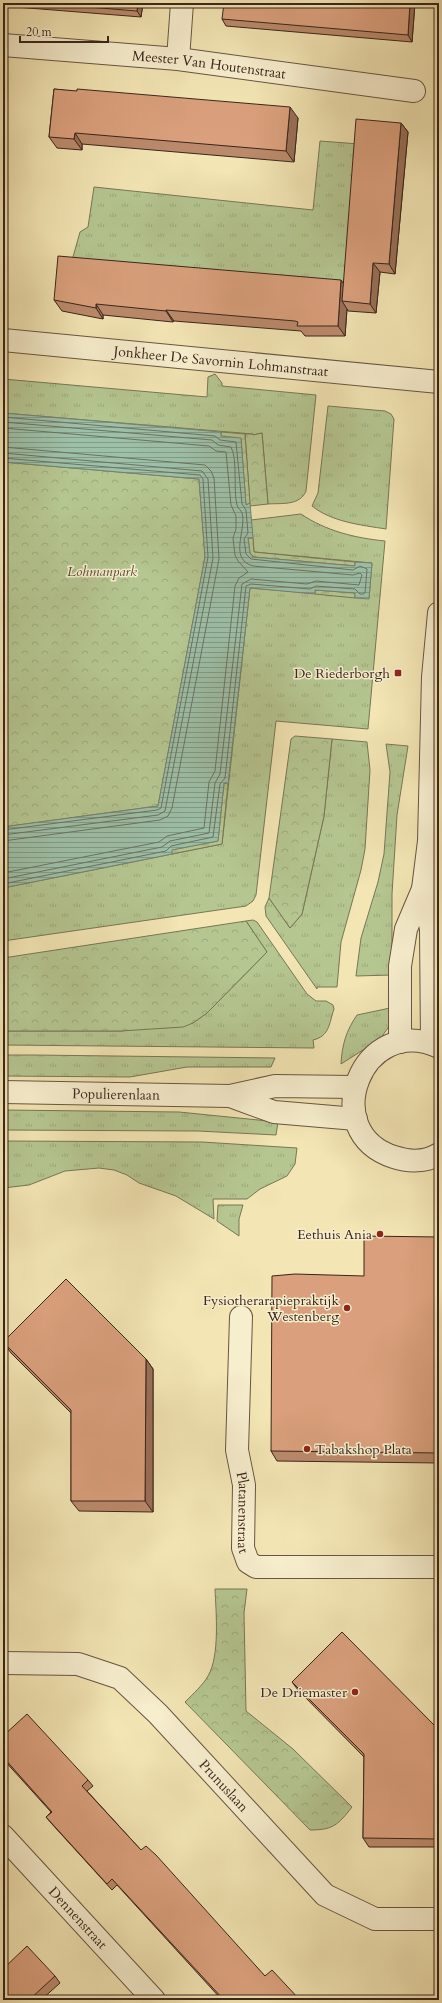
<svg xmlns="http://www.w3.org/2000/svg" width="442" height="2003" font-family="Cardo,serif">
  <defs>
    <pattern id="grass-tufts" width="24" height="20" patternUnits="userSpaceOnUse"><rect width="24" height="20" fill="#b5c691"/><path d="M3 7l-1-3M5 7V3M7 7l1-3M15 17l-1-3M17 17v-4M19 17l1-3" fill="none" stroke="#9caa7c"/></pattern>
    <pattern id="forest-crowns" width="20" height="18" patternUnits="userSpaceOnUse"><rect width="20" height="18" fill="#b5c691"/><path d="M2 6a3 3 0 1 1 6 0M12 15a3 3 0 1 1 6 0" fill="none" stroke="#9caa7c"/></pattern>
    <pattern id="wetland-marsh" width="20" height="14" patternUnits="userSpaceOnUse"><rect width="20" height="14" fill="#b5c691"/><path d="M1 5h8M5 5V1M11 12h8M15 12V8" fill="none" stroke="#9caa7c"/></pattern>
    <pattern id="water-rules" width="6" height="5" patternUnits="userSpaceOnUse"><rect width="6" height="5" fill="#9dc0a8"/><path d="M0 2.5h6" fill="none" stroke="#819c88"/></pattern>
  </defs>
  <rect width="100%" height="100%" fill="#f3e5b4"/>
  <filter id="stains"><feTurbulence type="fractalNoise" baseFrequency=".005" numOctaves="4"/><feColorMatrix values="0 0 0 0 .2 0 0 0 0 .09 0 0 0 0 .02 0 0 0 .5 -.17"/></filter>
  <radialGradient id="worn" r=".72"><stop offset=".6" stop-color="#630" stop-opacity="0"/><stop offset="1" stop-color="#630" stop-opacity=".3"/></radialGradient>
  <g fill="url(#grass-tufts)" stroke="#787656">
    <polygon points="320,141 359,144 356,290 71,264 80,232 88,227 94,187 313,210"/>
    <path d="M215,374L222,383V386L316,395L306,491C300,506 281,503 268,504L262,433L253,435V434L3,413V379L207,397L208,377Z"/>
    <path d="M328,406L385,411L391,414L394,419L386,529C361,525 332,522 312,506L318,493Z"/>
    <path d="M301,514C326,531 355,538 385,541L368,729L276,721L256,895L253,901L246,906L3,941V888L222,844L250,588L369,598L372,563L254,552L251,520Z"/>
    <polygon points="332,739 367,742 370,770 365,849 361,870 341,942 337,987 317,987 317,989 266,916 265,907 269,898 290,928 302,914 324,816"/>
    <polygon points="386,744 408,746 397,815 392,894 392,975 356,976 361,938 378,882 384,854 390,772"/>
    <path d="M253,920L257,922L307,994L316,1001H326L333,1005L334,1009C329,1023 330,1036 313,1040L314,1048L3,1045V1031H121L193,1023L207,1013L267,952L246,921Z"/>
    <path d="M390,1008V1025L380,1039L341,1064C342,1045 346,1031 357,1015Z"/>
    <polygon points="3,1055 34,1055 275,1058 271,1067 187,1067 130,1077 3,1076"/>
    <polygon points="3,1110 179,1112 278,1122 276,1135 198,1131 3,1130"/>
    <polygon points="3,1141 202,1142 297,1148 295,1164 287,1176 260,1189 247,1199 213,1199 214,1219 176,1196 139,1183 127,1175 114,1170 99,1168 65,1171 29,1185 3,1188"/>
    <polygon points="218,1205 243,1205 239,1219 239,1236 217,1221"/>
  </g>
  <g fill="url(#forest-crowns)" stroke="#787656">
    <polygon points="262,433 268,504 250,506 245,434 253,434 253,435"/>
    <polygon points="3,462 199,479 205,557 158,806 3,827"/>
    <polygon points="295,736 332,739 324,816 302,914 290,928 269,898 291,739"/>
    <polygon points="246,921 267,952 207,1013 193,1023 183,1027 121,1031 3,1031 3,958"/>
    <path d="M215,1589H247L244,1613L246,1711L293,1749L352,1807C338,1825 333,1830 310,1830L185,1702C193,1694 203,1685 208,1676C220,1656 216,1612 215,1589Z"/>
  </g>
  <g fill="url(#wetland-marsh)" stroke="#787656">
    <polygon points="221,432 245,434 250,503 246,505 241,439 221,436"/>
    <polygon points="248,538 253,538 254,552 355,562 355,566 254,557 250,553"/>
    <polygon points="315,590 355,593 355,598 315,594"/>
    <polygon points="224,783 228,784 222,844 172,854 171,850 218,841"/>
  </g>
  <polygon fill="url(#water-rules)" stroke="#758270" points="3,413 221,432 221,436 241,438 246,505 250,503 253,538 248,538 250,553 253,557 355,566 355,562 372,563 369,599 355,598 355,593 315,590 315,594 250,588 228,784 224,783 218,841 172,850 172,854 3,888 3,827 158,806 205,557 199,479 3,462"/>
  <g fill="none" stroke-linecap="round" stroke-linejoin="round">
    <g stroke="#6c7262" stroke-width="1">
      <polyline points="3,417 215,436 220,440 236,442 242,504 246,510 248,533 244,539 246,554 251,559 353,570 360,566 367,569 365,593 363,594 360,594 355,589 316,586 310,589 251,584 246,586 225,778 220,784 213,837 171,846 166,851 3,884"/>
      <path d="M3,422L212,440L218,445L231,447C238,460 233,490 237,505C238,509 241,510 242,513C247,529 228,559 253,566L353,575L360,573L362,575L359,585L316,581L307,584L251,579L242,584L220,774L215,783L209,833L170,841L162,847L3,879"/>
      <polyline points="3,428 209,446 216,451 226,452 231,505 236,516 236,529 233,538 235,555 238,561 248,572 239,578 235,586 215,771 209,782 204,828 167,836 159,842 3,873"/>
      <polyline points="3,447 205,465 211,471 214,478 219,559 172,808 168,816 160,820 3,841"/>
      <polyline points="3,453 202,471 208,479 213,558 165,811 158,815 3,835"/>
      <polyline points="3,458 200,475 203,479 208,557 161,808 157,810 3,830"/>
    </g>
    <defs>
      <g id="minor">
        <path id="s1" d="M3,45L178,59L414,91"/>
        <polyline points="178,59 182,3"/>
        <path id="s2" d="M3,340L439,382"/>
        <path id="s3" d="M241,1317L237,1450L244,1485L243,1548L248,1562L256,1567H439"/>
        <path id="s4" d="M3,1663L78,1664L120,1678L158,1714L325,1895L375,1919H439"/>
        <path id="s5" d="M3,1836L154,2000"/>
      </g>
      <g id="tertiary">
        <polyline points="423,889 431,929 432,1044"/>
        <polyline points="400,1042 400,966 406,929 423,889 429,841 433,677 439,613"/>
        <path d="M439,1047C362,1012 316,1132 394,1157C409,1162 426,1162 439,1154"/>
        <path id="s6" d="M3,1092L230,1096L275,1086L354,1087"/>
        <polyline points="230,1096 274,1112 356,1119"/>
      </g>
    </defs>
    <use href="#minor" stroke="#685541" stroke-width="24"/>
    <use href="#tertiary" stroke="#685541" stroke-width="24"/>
    <use href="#minor" stroke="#f7eece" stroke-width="22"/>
    <use href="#tertiary" stroke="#f7eece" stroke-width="22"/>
  </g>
  <g fill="#bb8a6c" stroke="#3a251b">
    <polygon points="3,3 143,3 141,17 3,6"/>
    <polygon points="415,3 412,42 226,26 222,19"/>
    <polygon points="54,89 298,118 294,162 82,144 82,150 57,148 49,137"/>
    <polygon points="401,123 408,132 395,274 380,272 376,313 348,311 347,309 345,336 305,336 301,331 174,321 173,322 103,315 103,319 62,311 54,300 343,283"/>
    <polygon points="439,1237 439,1463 277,1461 271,1451 364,1276"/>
    <polygon points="3,1342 146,1359 153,1369 153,1512 79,1511 71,1501 71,1413 11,1353"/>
    <polygon points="292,1682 439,1730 439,1847 369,1847 363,1838 364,1757 298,1690"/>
    <polygon points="3,1736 88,1780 93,1786 87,1791 141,1850 265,1976 300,2000 222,2000 117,1885 112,1890 51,1823 46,1817 51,1812 3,1759"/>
    <polygon points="55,1976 60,1983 41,2000 3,2000"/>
  </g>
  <g fill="#997058" stroke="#3a251b">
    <polygon points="138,3 143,3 141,17 137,11"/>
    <polygon points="410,3 415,3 412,42 408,35"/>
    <polygon points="290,107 298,118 294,162 286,151"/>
    <polygon points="401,123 408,132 395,274 389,264"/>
    <polygon points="75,133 82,144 82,150 74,139"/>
    <polygon points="373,263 380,272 376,313 370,304"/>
    <polygon points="341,280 349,291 342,301 347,309 345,336 338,326"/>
    <polygon points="96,304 103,315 103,319 96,308"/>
    <polygon points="166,310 174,321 173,322 166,311"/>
    <polygon points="146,1359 153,1369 153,1512 145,1501"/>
  </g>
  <g fill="#daa07d" stroke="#3a251b">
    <polygon points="39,3 138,3 137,11"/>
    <polygon points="224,3 410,3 408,35 222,19"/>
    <polygon points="54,89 77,91 77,89 290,107 286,151 75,133 74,139 49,137"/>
    <polygon points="356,119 401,123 389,264 373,263 370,304 342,301"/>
    <polygon points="58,256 341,280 338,326 297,326 298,322 295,321 166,310 166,311 96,304 96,308 54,300"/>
    <polygon points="364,1236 439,1237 439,1453 271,1451 272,1276 295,1274 364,1276"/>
    <polygon points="66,1279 146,1359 145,1501 71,1501 71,1410 3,1342"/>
    <polygon points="342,1632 439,1730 439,1839 363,1838 364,1754 292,1682"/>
    <polygon points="437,1634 439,1634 439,1671 436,1671"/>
    <polygon points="27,1714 88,1780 82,1786 141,1850 146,1846 156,1855 265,1976 272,1970 300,2000 224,2000 112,1879 107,1884 46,1817 52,1812 3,1757 3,1736"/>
    <polygon points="27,1946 55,1976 29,2000 3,2000 3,1969"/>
  </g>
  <g fill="#8f2418" stroke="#f7eece" stroke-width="1.5">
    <rect x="394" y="669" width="8" height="8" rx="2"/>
    <circle cx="380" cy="1234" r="4"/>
    <circle cx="347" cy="1308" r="4"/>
    <circle cx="307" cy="1449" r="4"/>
    <circle cx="355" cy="1692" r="4"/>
  </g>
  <g text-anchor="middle" stroke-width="3" stroke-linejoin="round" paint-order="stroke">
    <g font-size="14" fill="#3a251b" stroke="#f7eece">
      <text dy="5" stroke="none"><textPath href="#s1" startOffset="207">Meester Van Houtenstraat</textPath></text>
      <text dy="5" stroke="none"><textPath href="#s2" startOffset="219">Jonkheer De Savornin Lohmanstraat</textPath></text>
      <text dy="5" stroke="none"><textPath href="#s6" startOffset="113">Populierenlaan</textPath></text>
      <text dy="5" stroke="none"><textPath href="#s3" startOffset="196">Platanenstraat</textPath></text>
      <text dy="5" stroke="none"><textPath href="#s4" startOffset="269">Prunuslaan</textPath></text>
      <text dy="5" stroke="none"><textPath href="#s5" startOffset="111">Dennenstraat</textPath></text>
    </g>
    <g font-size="14" font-style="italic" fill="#594d38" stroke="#f7eece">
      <text x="102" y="576">Lohmanpark</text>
    </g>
    <g font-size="14" fill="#3a251b" stroke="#f7eece" text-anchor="end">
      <text x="390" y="678">De Riederborgh</text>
      <text x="372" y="1239">Eethuis Ania</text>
      <text x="339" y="1305">Fysiotherarapiepraktijk<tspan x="339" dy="16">Westenberg</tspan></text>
      <text x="315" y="1454" text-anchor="start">Tabakshop Plata</text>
      <text x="347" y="1697">De Driemaster</text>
    </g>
  </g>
  <rect width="442" height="2003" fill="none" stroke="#f3e5b4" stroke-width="16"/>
  <rect x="4" y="4" width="434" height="1995" fill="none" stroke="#3a251b" stroke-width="2"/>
  <rect x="8" y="8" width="426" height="1987" fill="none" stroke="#3a251b"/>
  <path d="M20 36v6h88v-6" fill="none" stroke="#3a251b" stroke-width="2"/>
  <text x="26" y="36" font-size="12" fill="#3a251b" stroke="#f7eece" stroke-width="3" paint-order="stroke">20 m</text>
  <rect width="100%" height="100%" filter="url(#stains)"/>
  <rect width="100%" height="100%" fill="url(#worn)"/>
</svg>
